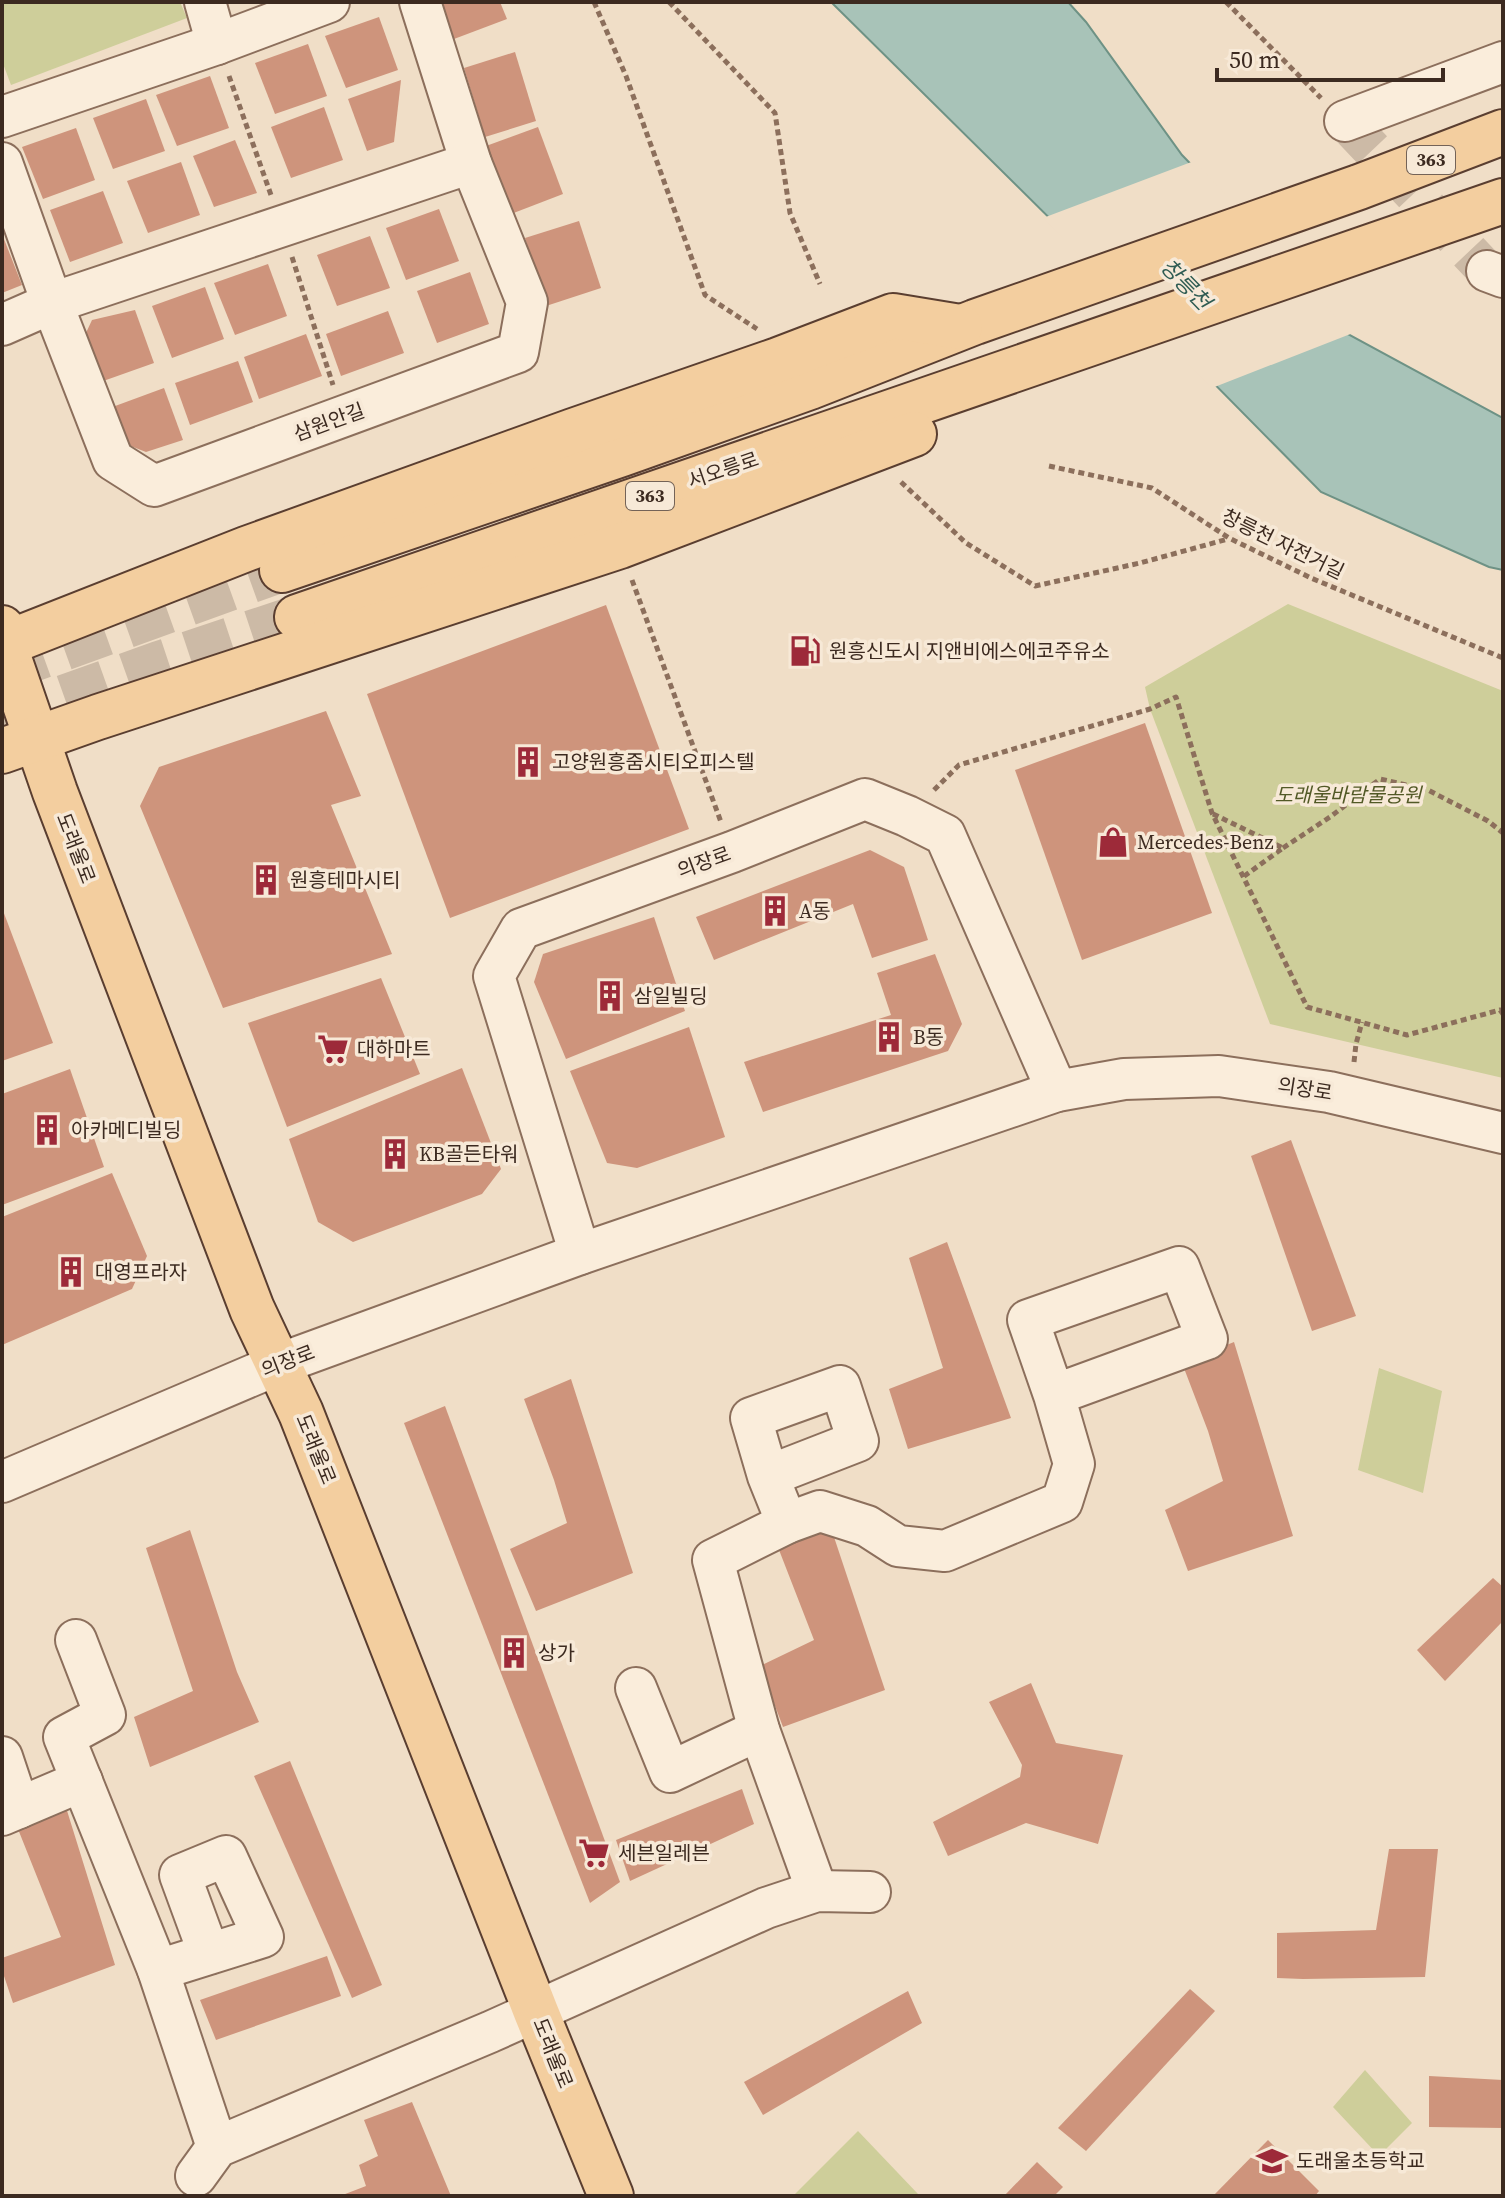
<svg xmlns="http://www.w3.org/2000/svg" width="1505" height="2198" font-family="'Source Serif 4','Noto Sans KR',serif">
  <rect width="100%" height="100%" fill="#f0dec7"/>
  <g fill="#cece9a">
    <polygon points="2,2 180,2 187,18 11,85 2,61"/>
    <polygon points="1288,604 1503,691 1503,1078 1270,1024 1150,709 1145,687"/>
    <polygon points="1379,1368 1442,1391 1423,1493 1358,1470"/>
    <polygon points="1365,2070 1412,2123 1379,2156 1333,2107"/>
    <polygon points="858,2131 918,2194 916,2196 793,2196"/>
  </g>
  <polygon fill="#a8c3b8" stroke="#6e9285" stroke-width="2" points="831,2 1068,2 1086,22 1182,155 1241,216 1344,332 1503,418 1503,570 1489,567 1321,492 1104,272"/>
  <polygon fill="#f0dec7" points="1194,161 1244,214 1346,329 1353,333 1212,388 1043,218"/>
  <g fill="#ce947c">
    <polygon points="441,2 500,2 507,19 454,39"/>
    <polygon points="379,17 398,70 346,88 325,36"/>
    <polygon points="308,44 327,96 275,114 255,63"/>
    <polygon points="515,52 536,121 485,137 464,68"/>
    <polygon points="210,76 229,128 177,146 156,95"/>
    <polygon points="401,80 394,142 367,151 348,99"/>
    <polygon points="146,99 165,151 113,169 93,118"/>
    <polygon points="324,107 343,160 291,178 271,127"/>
    <polygon points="538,127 563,194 511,214 486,146"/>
    <polygon points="76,128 95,180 43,199 22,147"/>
    <polygon points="235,140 257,193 214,207 193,156"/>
    <polygon points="181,162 200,215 148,233 127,181"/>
    <polygon points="103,191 123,243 70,262 50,210"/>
    <polygon points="439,209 459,261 406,280 386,228"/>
    <polygon points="579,221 601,288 546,306 525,238"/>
    <polygon points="2,234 22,285 2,293"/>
    <polygon points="370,236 390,288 337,306 317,255"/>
    <polygon points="268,264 287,316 235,335 214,283"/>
    <polygon points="470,272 489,324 437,343 417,291"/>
    <polygon points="205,287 224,339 172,358 152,306"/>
    <polygon points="135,310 154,363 92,385 77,352 92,320"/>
    <polygon points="388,311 404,353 341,376 326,334"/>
    <polygon points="306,334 322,376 259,399 244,357"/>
    <polygon points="238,361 253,402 190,425 175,383"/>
    <polygon points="164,388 183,440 146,452 118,441 107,409"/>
    <polygon points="606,605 689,829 450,918 367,694"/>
    <polygon points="326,711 361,796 331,805 392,954 223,1008 140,806 159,767"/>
    <polygon points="1145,723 1212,913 1082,960 1015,770"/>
    <polygon points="870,850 904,867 928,940 872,958 853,904 714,960 696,917"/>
    <polygon points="2,908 53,1043 2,1061"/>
    <polygon points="654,917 685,1011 566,1059 534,982 543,954"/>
    <polygon points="935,954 962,1024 948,1051 763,1112 744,1062 891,1015 877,973"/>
    <polygon points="381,978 420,1074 287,1127 248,1023"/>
    <polygon points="689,1027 725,1137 637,1168 607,1163 570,1071"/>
    <polygon points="462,1068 501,1169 482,1194 353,1242 318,1222 289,1139"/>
    <polygon points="70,1069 104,1167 2,1205 2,1094"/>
    <polygon points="1291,1140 1356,1316 1312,1331 1251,1156"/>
    <polygon points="112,1173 147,1256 132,1289 2,1345 2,1217"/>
    <polygon points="947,1242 1011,1418 908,1449 889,1389 943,1368 909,1258"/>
    <polygon points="1234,1342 1293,1536 1188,1571 1165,1510 1223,1481 1208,1431 1182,1363"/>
    <polygon points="571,1379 633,1573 536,1611 510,1549 567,1523 554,1480 524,1399"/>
    <polygon points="445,1406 620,1882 590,1903 404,1423"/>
    <polygon points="827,1516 885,1690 783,1727 760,1666 814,1640 774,1537"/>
    <polygon points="190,1530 237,1672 259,1722 150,1767 134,1717 193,1691 146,1548"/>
    <polygon points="1493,1578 1503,1587 1503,1621 1445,1681 1417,1650"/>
    <polygon points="1031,1683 1056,1743 1123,1755 1098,1844 1026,1823 948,1856 933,1822 1020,1777 1022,1765 989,1702"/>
    <polygon points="290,1761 382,1985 352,1998 254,1776"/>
    <polygon points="742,1789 754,1824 630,1881 616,1840"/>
    <polygon points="64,1801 115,1965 13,2003 2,1970 2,1958 61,1937 14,1819"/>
    <polygon points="1389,1849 1438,1849 1425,1977 1303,1979 1277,1978 1277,1933 1376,1930"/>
    <polygon points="327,1956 341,1996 216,2040 200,2000"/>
    <polygon points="1190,1989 1215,2011 1086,2151 1058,2128"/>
    <polygon points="908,1991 922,2023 763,2115 744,2082"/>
    <polygon points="1429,2076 1503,2080 1503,2128 1429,2127"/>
    <polygon points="412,2102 451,2196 340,2196 366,2186 359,2165 378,2156 364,2120"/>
    <polygon points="1268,2140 1319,2191 1315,2196 1213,2196"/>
    <polygon points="1037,2162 1063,2187 1054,2196 1004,2196"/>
  </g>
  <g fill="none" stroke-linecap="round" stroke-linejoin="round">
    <polyline stroke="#ccbaa6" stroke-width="40" stroke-dasharray="40 20" stroke-linecap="butt" points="1345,121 1487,271"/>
    <g stroke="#ccbaa6" stroke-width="44" stroke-dasharray="44 22" stroke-linecap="butt">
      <polyline points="2,671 282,570"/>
      <polyline points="2,719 159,663 297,617"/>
    </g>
    <defs>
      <g id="minor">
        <polyline points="205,2 217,44"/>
        <polyline points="2,117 217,44 329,2"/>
        <polyline points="1345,121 1503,62"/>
        <polyline points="2,163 52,303 113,460 154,486 518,352 527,302 471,163 420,2"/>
        <polyline points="1487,271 1503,277"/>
        <polyline points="2,325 52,303 471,163"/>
        <polyline points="580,1254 494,976 521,929 732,852 865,799 907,816 945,835 1057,1091"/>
        <polyline points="768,1476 858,1441 840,1386 751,1418 768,1476 787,1523"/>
        <polyline points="2,1482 279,1364 580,1254 1057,1091 1124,1079 1219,1076 1329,1092 1503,1133"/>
        <polyline points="76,1640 105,1715 64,1737 158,1970 217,2147"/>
        <polyline points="636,1688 670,1772 759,1730"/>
        <polyline points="2,1757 19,1808"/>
        <polyline points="2,1815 82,1781"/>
        <polyline points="817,1891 759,1730 713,1560 787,1523 820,1511 867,1526 898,1546 945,1551 1062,1502 1074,1464 1054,1395 1028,1320 1179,1267 1207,1339 1054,1395"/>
        <polyline points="158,1970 263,1937 226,1856 180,1875 209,1954"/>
        <polyline points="196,2176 217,2147 490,2032 766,1908 817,1891 870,1892"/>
      </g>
      <g id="major">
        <polyline points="282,570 622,454 810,387 975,322 1359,187 1503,132"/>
        <path d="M297,617C700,479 1102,341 1503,201"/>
        <polyline points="2,628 4,644 55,792 252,1309 301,1413 536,2012 611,2196"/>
        <polyline points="2,645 246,549 573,431 778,360 893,316 960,327"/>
        <polyline points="2,751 98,717 620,546 914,434"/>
      </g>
    </defs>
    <use href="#minor" stroke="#8c6f5c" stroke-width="44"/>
    <use href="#major" stroke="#5a3e30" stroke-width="48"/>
    <g stroke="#8c6f5c" stroke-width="5" stroke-dasharray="6 4" stroke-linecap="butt">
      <polyline points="594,2 626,76 705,295 757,329"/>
      <polyline points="669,2 775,113 790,213 820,284"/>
      <polyline points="1226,2 1321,98"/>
      <polyline points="229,76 271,195"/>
      <polyline points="292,257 333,385"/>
      <polyline points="1049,466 1152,488 1229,538 1311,578 1503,658"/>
      <polyline points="901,482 966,543 1035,586 1140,563 1228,539"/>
      <polyline points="632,580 721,822"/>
      <polyline points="934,790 959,765 1150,709 1176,697 1212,813 1307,1007 1407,1035 1500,1010 1503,1014"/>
      <polyline points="1213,814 1283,848 1243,877"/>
      <polyline points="1283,848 1330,817 1380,779 1428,790 1488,821 1503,833"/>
      <polyline points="1354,1062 1356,1044 1362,1022"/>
    </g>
    <use href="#minor" stroke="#faeddb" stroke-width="40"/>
    <use href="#major" stroke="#f3ce9f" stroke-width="44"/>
  </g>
  <defs>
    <symbol id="fuel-bare" viewBox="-9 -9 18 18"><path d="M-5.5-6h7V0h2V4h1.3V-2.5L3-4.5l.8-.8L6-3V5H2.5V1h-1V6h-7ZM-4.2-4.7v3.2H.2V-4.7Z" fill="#9d2a39" stroke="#f7e9d7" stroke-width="2.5" paint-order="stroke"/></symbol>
    <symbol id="building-bare" viewBox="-9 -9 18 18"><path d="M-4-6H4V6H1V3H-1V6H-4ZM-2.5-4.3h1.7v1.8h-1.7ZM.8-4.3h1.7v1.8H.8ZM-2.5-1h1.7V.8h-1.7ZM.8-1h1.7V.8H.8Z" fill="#9d2a39" stroke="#f7e9d7" stroke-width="2.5" paint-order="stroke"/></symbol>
    <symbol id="shop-bare" viewBox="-9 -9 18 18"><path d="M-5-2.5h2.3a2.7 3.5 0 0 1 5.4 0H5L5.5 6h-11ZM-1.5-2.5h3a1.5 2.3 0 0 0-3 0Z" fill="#9d2a39" stroke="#f7e9d7" stroke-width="2.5" paint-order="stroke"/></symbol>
    <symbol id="supermarket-bare" viewBox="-9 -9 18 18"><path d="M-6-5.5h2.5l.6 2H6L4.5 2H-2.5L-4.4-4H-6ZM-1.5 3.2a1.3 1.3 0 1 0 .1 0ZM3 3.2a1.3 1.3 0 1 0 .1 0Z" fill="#9d2a39" stroke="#f7e9d7" stroke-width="2.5" paint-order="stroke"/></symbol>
    <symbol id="school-bare" viewBox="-9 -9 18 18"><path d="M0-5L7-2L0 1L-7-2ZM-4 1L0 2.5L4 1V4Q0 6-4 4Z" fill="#9d2a39" stroke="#f7e9d7" stroke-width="2.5" paint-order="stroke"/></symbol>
  </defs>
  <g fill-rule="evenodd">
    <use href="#fuel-bare" x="783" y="629" width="44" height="44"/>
    <use href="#building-bare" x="506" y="740" width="44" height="44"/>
    <use href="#shop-bare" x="1091" y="820" width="44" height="44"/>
    <use href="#building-bare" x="244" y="858" width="44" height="44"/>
    <use href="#building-bare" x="753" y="889" width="44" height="44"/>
    <use href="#building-bare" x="588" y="974" width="44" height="44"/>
    <use href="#building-bare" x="867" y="1015" width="44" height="44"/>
    <use href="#supermarket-bare" x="311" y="1027" width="44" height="44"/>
    <use href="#building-bare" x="25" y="1108" width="44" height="44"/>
    <use href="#building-bare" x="373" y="1132" width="44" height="44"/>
    <use href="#building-bare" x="49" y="1250" width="44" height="44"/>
    <use href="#building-bare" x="492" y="1631" width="44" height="44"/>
    <use href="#supermarket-bare" x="572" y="1831" width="44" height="44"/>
    <use href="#school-bare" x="1250" y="2139" width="44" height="44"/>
  </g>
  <g text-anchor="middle" stroke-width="7" stroke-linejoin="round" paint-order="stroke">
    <g fill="#f7e9d7" stroke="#746357" stroke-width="2">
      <rect x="1407" y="146" width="48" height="28" rx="6"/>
      <rect x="626" y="482" width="48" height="28" rx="6"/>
    </g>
    <g font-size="18" font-weight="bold" fill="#3c2a20">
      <text x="1431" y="166">363</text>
      <text x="650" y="502">363</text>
    </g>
    <g font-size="20" fill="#3c2a20" stroke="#f7e9d7">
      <text transform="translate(329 422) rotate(-20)" y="7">삼원안길</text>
      <text transform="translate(723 470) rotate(-19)" y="7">서오릉로</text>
      <text transform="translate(1283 544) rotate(26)" y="7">창릉천 자전거길</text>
      <text transform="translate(76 848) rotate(69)" y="7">도래울로</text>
      <text transform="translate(704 862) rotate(-20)" y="7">의장로</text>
      <text transform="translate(1305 1089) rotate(9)" y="7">의장로</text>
      <text transform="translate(288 1361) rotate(-21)" y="7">의장로</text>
      <text transform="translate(316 1449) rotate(68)" y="7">도래울로</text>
      <text transform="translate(553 2053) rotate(68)" y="7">도래울로</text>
    </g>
    <g font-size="20" fill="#3c2a20" stroke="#f7e9d7" text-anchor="start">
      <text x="829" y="658">원흥신도시 지앤비에스에코주유소</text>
      <text x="552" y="769">고양원흥줌시티오피스텔</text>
      <text x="1137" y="849">Mercedes-Benz</text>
      <text x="290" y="887">원흥테마시티</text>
      <text x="799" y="918">A동</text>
      <text x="634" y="1003">삼일빌딩</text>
      <text x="913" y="1044">B동</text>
      <text x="357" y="1056">대하마트</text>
      <text x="71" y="1137">아카메디빌딩</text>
      <text x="419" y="1161">KB골든타워</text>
      <text x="95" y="1279">대영프라자</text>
      <text x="538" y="1660">상가</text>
      <text x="618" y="1860">세븐일레븐</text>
      <text x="1296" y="2168">도래울초등학교</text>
    </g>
    <g font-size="20" font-style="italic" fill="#525926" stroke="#f7e9d7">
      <text x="1348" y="802">도래울바람물공원</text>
    </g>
    <g font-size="22" font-style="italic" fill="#2f5c53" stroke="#f7e9d7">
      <text transform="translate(1186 284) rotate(46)" y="8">창릉천</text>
    </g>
  </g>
  <rect width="1505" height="2198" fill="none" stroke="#3c2a20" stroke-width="8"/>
  <path d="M1217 68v12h226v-12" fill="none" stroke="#3c2a20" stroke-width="4"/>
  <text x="1229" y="68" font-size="24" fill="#3c2a20" stroke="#f7e9d7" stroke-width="6" paint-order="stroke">50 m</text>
</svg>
